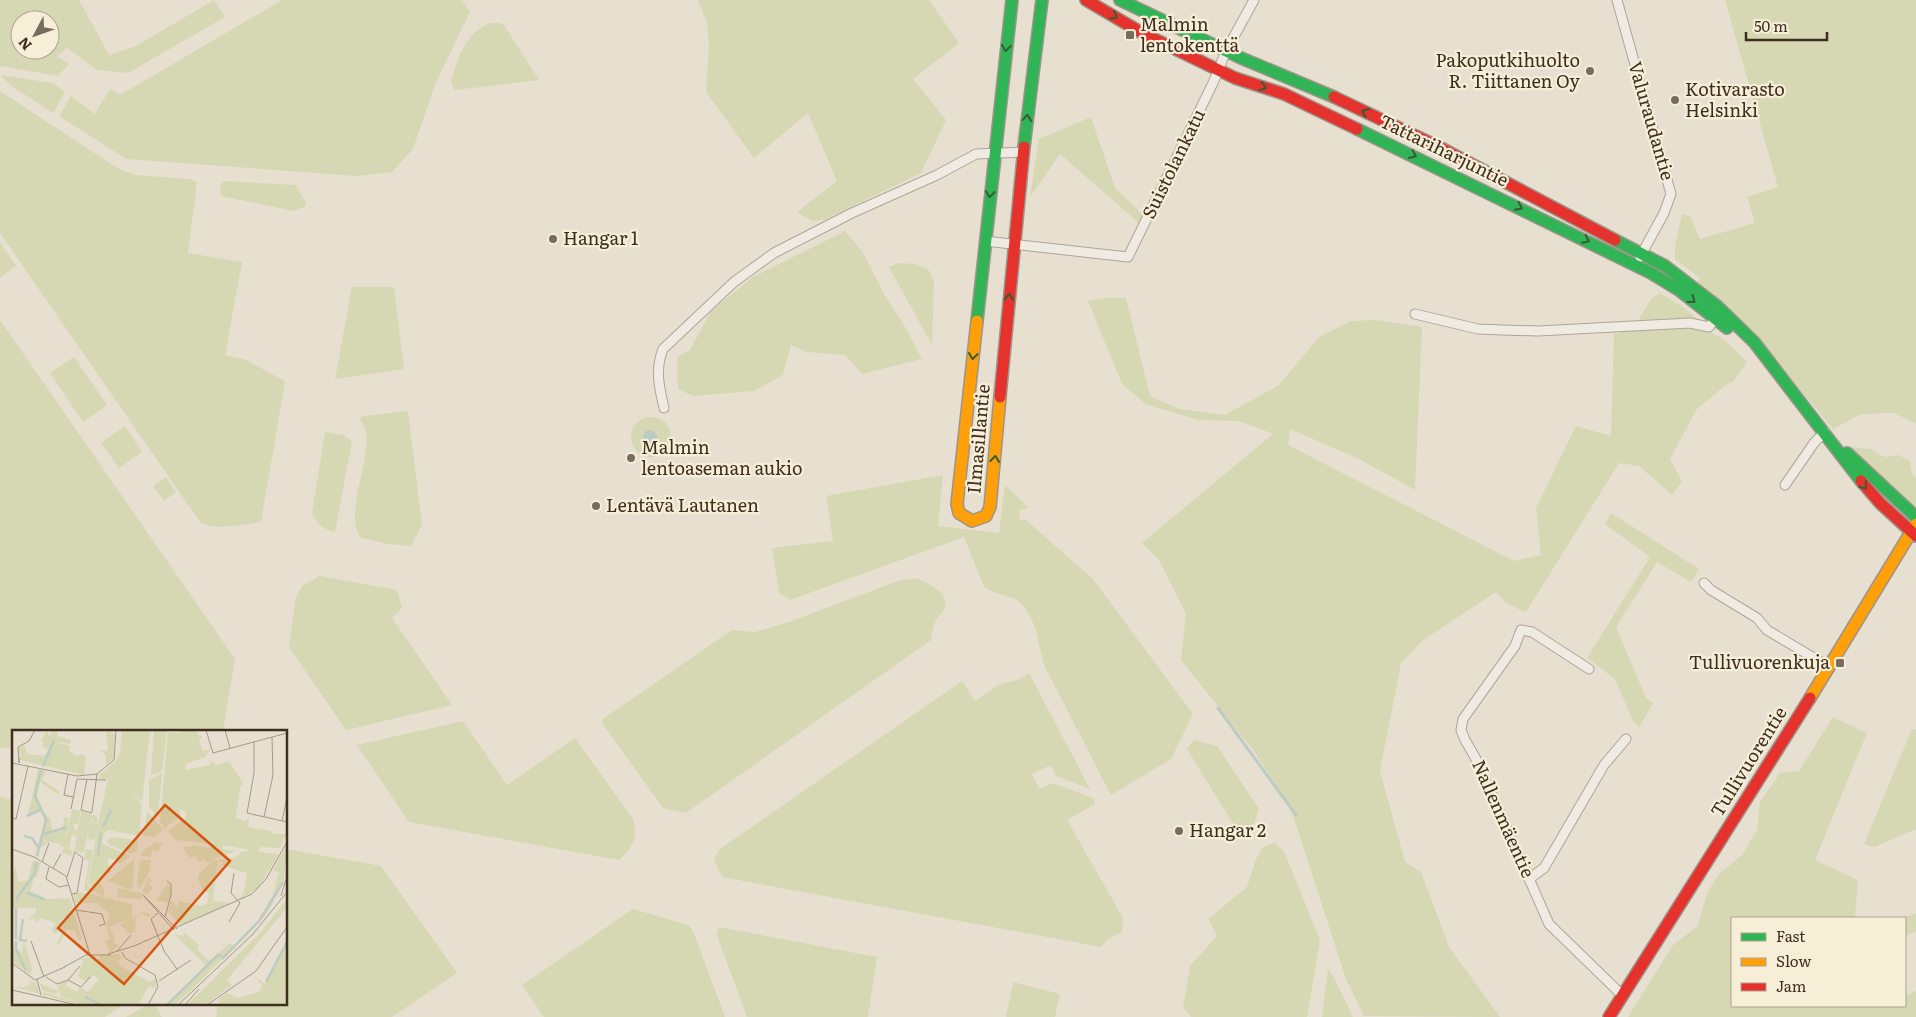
<svg xmlns="http://www.w3.org/2000/svg" width="1916" height="1017" font-family="Literata,serif">
  <rect width="100%" height="100%" fill="#e7e0d1"/>
  <g fill="#d6d7b3" fill-rule="evenodd">
    <path d="M0,0H79L109,55L136,46L214,0L225,17L128,73L97,70L67,48L57,56L69,64L58,76L0,66ZM20,20H50V50H20Z"/>
    <polygon points="282,0 462,0 470,12 436,82 413,149 392,172 357,176 126,159 59,116 71,96 95,114 110,89 120,95"/>
    <polygon points="698,0 929,0 959,43 913,79 946,120 921,173 824,220 812,221 797,212 837,181 808,113 754,158 706,92 709,45 707,23"/>
    <polygon points="1725,0 1916,0 1916,424 1894,413 1861,414 1833,429 1772,356 1695,285 1700,278 1675,259 1675,246 1682,214 1690,216 1700,239 1755,223 1747,197 1778,187"/>
    <path d="M490,23H500L504,25L539,80L455,90L451,83C457,59 465,33 490,23Z"/>
    <polygon points="0,75 53,83 65,92 53,113 13,87"/>
    <path d="M0,91L119,169L136,175L190,179L197,182L188,253L242,262L225,355L246,360L285,381L261,522C243,525 217,531 200,522L0,233Z"/>
    <polygon points="1091,117 1115,188 1146,218 1139,223 1060,154 1030,197 1039,139"/>
    <polygon points="225,181 296,185 306,203 304,207 294,211 221,196 220,185"/>
    <polygon points="845,231 862,251 884,294 905,327 922,359 862,374 845,355 807,352 791,345 783,375 754,391 693,396 678,389 677,357 690,350 711,311 753,277"/>
    <polygon points="0,242 16,266 0,278"/>
    <polygon points="899,263 915,264 928,269 934,281 932,345 889,267"/>
    <polygon points="352,287 394,287 404,369 335,379"/>
    <polygon points="1660,293 1687,310 1697,319 1641,321 1639,318 1652,298"/>
    <path d="M1105,298H1126L1150,396L1179,409L1225,415L1279,385L1319,337L1351,321L1375,320L1422,327L1415,490L1359,459L1290,429L1288,445L1514,561L1541,555L1536,508L1576,426L1611,436L1614,334C1645,325 1684,320 1714,334C1726,339 1737,353 1747,362L1733,382L1727,384L1697,409L1670,459L1682,482L1672,495L1639,466L1619,463L1526,612L1507,604L1496,592L1423,640L1401,663L1380,771L1405,862L1421,872L1449,947L1500,1017L1364,1016L1346,979L1290,806L1253,750L1181,660L1186,614L1159,560L1142,543L1273,434L1239,421L1199,420L1147,405L1122,384L1088,301Z"/>
    <polygon points="0,320 235,659 223,731 14,731 14,749 0,747"/>
    <polygon points="74,357 107,405 83,422 50,373"/>
    <path d="M408,411L422,525L411,546L388,544L361,538C340,510 383,439 359,419L363,416Z"/>
    <circle cx="651" cy="437" r="20"/>
    <polygon points="125,426 142,452 119,468 101,443"/>
    <path d="M325,432L343,435L352,441L335,532C324,529 317,525 312,513Z"/>
    <polygon points="1848,447 1871,449 1878,454 1886,457 1899,455 1910,461 1912,474 1916,478 1916,512"/>
    <polygon points="943,475 938,526 999,533 1005,485 1029,508 1019,510 1020,520 1026,520 1093,579 1193,714 1171,759 1111,795 1044,665 1035,627 1026,609 1016,599 993,592 984,587 964,537 790,600 779,593 772,548 833,541 826,496"/>
    <polygon points="166,477 176,492 164,501 153,486"/>
    <polygon points="1611,513 1699,569 1691,582 1657,562 1616,627 1646,698 1653,703 1639,727 1633,721 1615,679 1587,658 1650,557 1605,524"/>
    <polygon points="320,576 397,590 402,608 392,618 452,705 346,730 289,647 296,597 303,585"/>
    <path d="M915,578C926,582 948,591 945,606C944,612 939,616 936,620C933,626 932,633 931,640L686,813L663,808L602,723L603,719L732,630L755,632L789,622L898,581Z"/>
    <polygon points="1029,673 1090,789 1056,776 1051,765 1032,774 1039,789 1053,783 1093,798 1095,804 1067,820 1123,918 1122,932 1108,939 1101,947 722,877 714,859 720,849 962,681 975,701 1000,684 1018,680"/>
    <polygon points="1833,717 1867,733 1815,860 1858,880 1855,916 1857,918 1732,918 1732,1006 1905,1006 1905,987 1908,995 1916,991 1916,1017 1628,1017 1673,945 1698,926 1707,893 1719,874 1742,855 1757,830 1760,802 1780,773 1799,771"/>
    <path d="M463,721L507,785L575,738L633,819C639,837 632,848 619,860L409,822L357,745Z"/>
    <polygon points="1912,729 1916,730 1916,829 1875,847 1864,844"/>
    <polygon points="1194,740 1217,746 1259,809 1254,824 1248,827 1235,827 1187,749"/>
    <polygon points="0,797 14,800 14,1003 125,1003 105,1017 0,1017"/>
    <polygon points="1274,843 1284,851 1320,940 1307,1017 1191,1017 1183,1007 1190,966 1217,936 1208,919 1247,887 1256,859 1263,847"/>
    <polygon points="286,849 381,866 457,973 392,1017 216,1017 218,1003 286,1003"/>
    <polygon points="633,909 688,925 693,931 725,1017 544,1017 522,985"/>
    <polygon points="1916,913 1916,931 1905,936 1903,918"/>
    <polygon points="719,927 877,957 868,1017 747,1017 716,933"/>
    <polygon points="1328,969 1333,976 1353,1017 1322,1017"/>
    <polygon points="1013,982 1060,994 1055,1017 1006,1017"/>
    <polygon points="149,1004 157,1008 162,1017 126,1017"/>
  </g>
  <circle fill="#bcccc2" cx="650" cy="437" r="7"/>
  <g fill="none" stroke-linecap="round" stroke-linejoin="round">
    <polyline stroke="#bcccc2" stroke-width="3" points="1218,708 1296,815"/>
    <defs>
      <g id="street">
        <polyline points="1617,0 1671,194 1664,213 1640,257"/>
        <polyline points="985,241 1128,257 1213,83 1226,51 1254,0"/>
        <polyline points="1415,314 1478,329 1503,330 1538,331 1690,323 1709,327 1716,318"/>
        <path d="M664,408C659,387 655,369 663,349L734,282L774,253L852,213L937,175L976,154L1024,152"/>
        <polyline points="1785,485 1814,443 1825,432"/>
        <polyline points="1704,583 1711,590 1757,618 1767,630 1829,667"/>
        <polyline points="1589,669 1532,632 1521,630 1515,646 1463,719 1461,730 1465,740 1476,759 1549,924 1622,995"/>
        <polyline points="1529,879 1544,868 1604,765 1626,739"/>
      </g>
      <g id="fast">
        <polyline points="1120,0 1241,58 1334,97"/>
        <polyline points="1357,129 1651,273 1679,290 1727,328"/>
        <polyline points="1024,147 1042,0"/>
        <polyline points="1615,240 1665,266 1717,306 1754,342 1861,481"/>
        <polyline points="977,321 1012,0"/>
        <polyline points="1847,453 1916,517"/>
      </g>
      <g id="slow">
        <polyline points="977,321 957,504 959,513 972,521 986,516 990,507 1000,397"/>
        <polyline points="1810,698 1916,524"/>
      </g>
      <g id="jam">
        <polyline points="1086,0 1142,33 1235,78 1284,94 1357,129"/>
        <polyline points="1334,97 1439,147 1615,240"/>
        <polyline points="1000,397 1024,147"/>
        <polyline points="1861,481 1880,503 1916,536"/>
        <polyline points="1609,1017 1810,698"/>
      </g>
    </defs>
    <use href="#street" stroke="#ada599" stroke-width="11"/>
    <use href="#fast" stroke="#9c958a" stroke-width="14"/>
    <use href="#slow" stroke="#9c958a" stroke-width="14"/>
    <use href="#jam" stroke="#9c958a" stroke-width="14"/>
    <use href="#street" stroke="#efebe3" stroke-width="9"/>
    <use href="#fast" stroke="#30b455" stroke-width="11"/>
    <use href="#slow" stroke="#ff9f0a" stroke-width="11"/>
    <use href="#jam" stroke="#e5322d" stroke-width="11"/>
  </g>
  <defs><path id="oneway-chevron" d="M-2-3.5L2.5 0L-2 3.5" fill="none" stroke-width="1.6" stroke-linecap="round" stroke-linejoin="round" transform="scale(1.25)"/></defs>
  <g stroke="#385d33">
    <use href="#oneway-chevron" transform="translate(1114 16) rotate(30)"/>
    <use href="#oneway-chevron" transform="translate(1006 48) rotate(97)"/>
    <use href="#oneway-chevron" transform="translate(1263 87) rotate(18)"/>
    <use href="#oneway-chevron" transform="translate(1365 112) rotate(-155)"/>
    <use href="#oneway-chevron" transform="translate(1027 118) rotate(-85)"/>
    <use href="#oneway-chevron" transform="translate(1413 155) rotate(25)"/>
    <use href="#oneway-chevron" transform="translate(990 194) rotate(96)"/>
    <use href="#oneway-chevron" transform="translate(1519 207) rotate(27)"/>
    <use href="#oneway-chevron" transform="translate(1586 240) rotate(26)"/>
    <use href="#oneway-chevron" transform="translate(1009 297) rotate(-85)"/>
    <use href="#oneway-chevron" transform="translate(1692 300) rotate(37)"/>
    <use href="#oneway-chevron" transform="translate(973 356) rotate(96)"/>
    <use href="#oneway-chevron" transform="translate(995 459) rotate(-84)"/>
    <use href="#oneway-chevron" transform="translate(1864 486) rotate(50)"/>
  </g>
  <g fill="#786c5e" stroke="#f7eed8" stroke-width="2">
    <rect x="1125" y="30" width="10" height="10" rx="2.5"/>
    <circle cx="1590" cy="71" r="5"/>
    <circle cx="1675" cy="100" r="5"/>
    <circle cx="553" cy="239" r="5"/>
    <circle cx="631" cy="458" r="5"/>
    <circle cx="596" cy="506" r="5"/>
    <rect x="1835" y="658" width="10" height="10" rx="2.5"/>
    <circle cx="1179" cy="831" r="5"/>
  </g>
  <g text-anchor="middle" stroke-width="4.5" stroke-linejoin="round" paint-order="stroke">
    <g font-size="18" fill="#3d2e20" stroke="#f7eed8" text-anchor="start">
      <text x="1140" y="31">Malmin<tspan x="1140" dy="21">lentokenttä</tspan></text>
      <text x="1580" y="67" text-anchor="end">Pakoputkihuolto<tspan x="1580" dy="21">R. Tiittanen Oy</tspan></text>
      <text x="1685" y="96">Kotivarasto<tspan x="1685" dy="21">Helsinki</tspan></text>
      <text x="563" y="245">Hangar 1</text>
      <text x="641" y="454">Malmin<tspan x="641" dy="21">lentoaseman aukio</tspan></text>
      <text x="606" y="512">Lentävä Lautanen</text>
      <text x="1830" y="669" text-anchor="end">Tullivuorenkuja</text>
      <text x="1189" y="837">Hangar 2</text>
    </g>
    <g font-size="18" fill="#3d2e20" stroke="#f7eed8">
      <text transform="translate(1651 121) rotate(74)" y="6">Valuraudantie</text>
      <text transform="translate(1444 151) rotate(26)" y="6">Tattariharjuntie</text>
      <text transform="translate(1174 164) rotate(-64)" y="6">Suistolankatu</text>
      <text transform="translate(979 439) rotate(-85)" y="6">Ilmasillantie</text>
      <text transform="translate(1749 762) rotate(-58)" y="6">Tullivuorentie</text>
      <text transform="translate(1503 819) rotate(66)" y="6">Nallenmäentie</text>
    </g>
  </g>
  <g transform="translate(12 730)">
    <rect width="275" height="275" fill="#e7e0d1"/>
    <path d="M35,0L37,7L41,0H46L45,6L59,10L58,14L43,12L58,16L57,21L65,26L69,24L74,27L72,45L8,30L7,18L12,15L15,24L32,26L36,20L30,16L32,12L29,10ZM94,0L103,4L101,29L94,35V25L88,21L96,20ZM110,0H138L130,72L118,59L130,75L127,106L96,100L92,103L90,114L119,126L108,134L104,129H95L99,142L90,145L87,151L92,158V166L85,164L76,152L86,96L83,110L76,109L77,97L72,123L62,121L65,106L60,105L57,118L40,108L61,121L60,126L50,123L52,118L47,114L37,112L28,118L26,129L25,125L23,126L33,91L31,81L39,90L40,101L51,97L52,87L57,88L53,113L60,79L69,81L66,94H62L61,97L65,102L70,81L86,87L85,93L79,90V87L78,91L86,94L96,49H88L87,45L104,31L108,22ZM142,0H155L150,41L139,45ZM168,0H184L186,5L191,7L187,9L189,17L191,21L199,19L193,27L174,34V40L199,35L198,30L204,35L217,31L231,53L228,57L224,88L233,91L237,86L236,97L259,101V104H275L268,118L248,117L247,122L267,124L246,158L230,169L227,168L231,165L235,143L209,135L205,145L207,135L212,133L206,131L201,171L219,173L169,195L156,181L159,171L166,177V171L191,176L195,173L197,162L191,161L186,149L187,144L201,130L223,128L229,122L239,120L211,115L210,119L225,121L201,129L196,134L192,129L188,132L183,126L178,128L171,117L181,116L182,113L184,116L200,118L201,114L163,110L156,101L174,88V82L168,79V86L153,98L148,92L156,2L168,3ZM26,39L34,41L30,50L47,61V65L28,52L29,45L25,66L31,80L10,88L16,84ZM150,43L146,84L144,85L137,77V50ZM135,81L151,100L142,107L131,106ZM99,107L126,110L125,121L120,124L97,115L95,111ZM143,112L151,113L146,121L140,120L139,127L130,126L129,123ZM275,114L272,151L255,184L175,264L162,275H153L194,235L162,204L171,207L172,202L187,215L185,219L197,231L218,213L222,215L244,194L259,171L267,142L261,141ZM74,119L81,120L75,153L82,162L72,161L77,131L72,129ZM122,129L121,155L118,160L96,151ZM21,130L29,133L26,144L24,148L22,145L10,160L22,148L18,161L35,169L58,168L70,209L67,210L62,200L54,199L47,216L45,213L52,200L48,198L44,204L40,201L43,193L30,188L24,193L23,188L14,192L24,182V178H0V154L5,152L0,153L3,135L6,152L16,150ZM128,130H139L137,143L128,159L125,155ZM136,148L140,150L137,154L141,157L135,165L132,162L129,166L131,169L106,168L105,158L130,163ZM156,153L159,160L156,173L144,170ZM69,162L120,174V189L129,182L138,184L137,187L129,183L124,187L123,200L118,204L108,195L118,189L98,197L103,209L101,211L107,216L98,223L93,211L98,209L94,195L98,184L85,173H63L61,164ZM275,169V177L269,185L215,250L220,255L193,275H175L249,202ZM12,211L20,238L19,245L0,231V216L10,223ZM275,212V275H208L206,270L215,263L226,268L246,262L251,256L241,245L253,254ZM106,224L111,227L106,231L107,235L137,252L144,249V259L137,256L126,275H70L30,265L31,262L70,274L49,266L48,261L43,263L47,265L31,261L27,253L45,261L47,254L56,251L54,256L65,262L68,257L76,262L87,249L82,245L74,252L66,246L71,232L69,229L84,227L80,230L84,231L89,225ZM17,250L25,253L28,264L3,257H13L19,254Z" fill="#d6d7b3"/>
    <path fill="none" stroke="#bcccc2" stroke-width="2.5" d="M31,36L42,11M15,86L30,79M91,97L99,80M32,104L55,97M12,106L20,108L26,117M86,125L89,102M25,126L34,90L23,66L29,40M15,163L32,169M4,169L22,145L25,132M11,189L8,210L15,211M4,209V178M4,211V219L14,241M208,225L211,228L247,191L271,152M254,252L275,212M73,267L89,275M155,275L207,224"/>
    <path fill="none" stroke="#a3998a" stroke-width="1" d="M194,0L201,23L275,3M213,0L218,18M242,12V43L235,83L275,92M7,28V33L6,17L17,11L23,0M0,33L65,46L85,44L102,30L104,0M56,44L52,65L61,67M75,49L69,80L80,83M59,79L65,49L94,50M80,82L85,44M252,87L261,45L260,7M0,88L4,89L16,36M270,91L275,67M0,119L22,127L54,146L78,225M30,132L37,113M37,137L34,149L47,157L57,155M41,138L49,124M222,143L219,163L228,173M55,147L63,122L71,128L65,163L60,164M269,166L275,146M64,180L90,184L93,194L87,196M146,183L139,189L152,221L165,239M153,187L159,165V154L155,151M217,192L228,173M162,200L131,165L165,199M19,211L32,247M104,222L119,205M110,222L113,228L143,245L146,257L136,275M96,224L122,216L240,164L254,149L275,112M0,233L23,250L53,237M52,237L74,225H99M34,247L45,254L56,250L69,257L78,247M25,249L29,265M56,250L68,236M147,251L179,230M0,260L65,275M166,275L241,204L275,162M173,275L187,259M195,275L244,241L275,197"/>
    <path fill="#d7550e" fill-opacity="0.15" stroke="#d7550e" stroke-width="2.5" d="M153,75L218,131L112,254L46,198Z"/>
    <rect width="275" height="275" fill="none" stroke="#3d2e20" stroke-width="2.5"/>
  </g>
  <rect x="1731" y="917" width="175" height="90" fill="#f7eed8" stroke="#ada18e"/>
  <rect x="1741" y="933" width="25" height="8" fill="#30b455" stroke="#ada18e"/>
  <text x="1776" y="942" font-size="15" fill="#3d2e20">Fast</text>
  <rect x="1741" y="958" width="25" height="8" fill="#ff9f0a" stroke="#ada18e"/>
  <text x="1776" y="967" font-size="15" fill="#3d2e20">Slow</text>
  <rect x="1741" y="983" width="25" height="8" fill="#e5322d" stroke="#ada18e"/>
  <text x="1776" y="992" font-size="15" fill="#3d2e20">Jam</text>
  <g transform="translate(35 35) rotate(229)"><circle r="24" fill="#f7eed8" stroke="#ada18e"/>
  <path d="M0-4L9 19L0 12L-9 19Z" fill="#786c5e"/>
  <text y="-8" font-size="14" font-weight="bold" text-anchor="middle" fill="#3d2e20">N</text>
  </g>
  <path d="M1746 32v8h81v-8" fill="none" stroke="#3d2e20" stroke-width="2.5"/>
  <text x="1754" y="32" font-size="15" fill="#3d2e20" stroke="#f7eed8" stroke-width="4" paint-order="stroke">50 m</text>
</svg>
